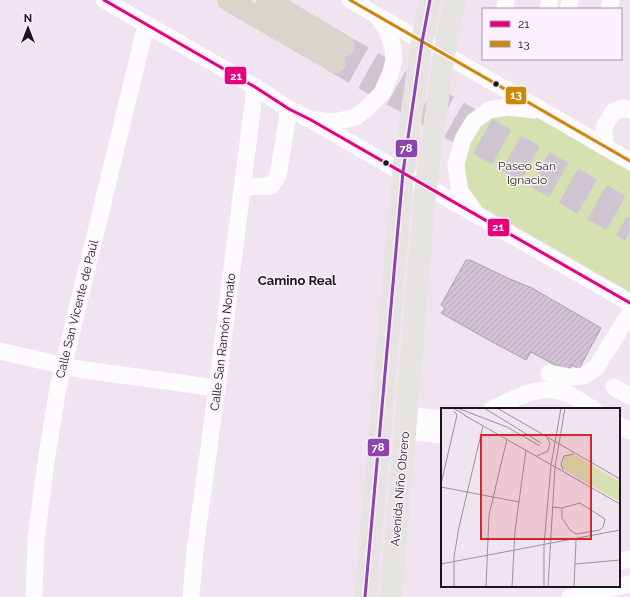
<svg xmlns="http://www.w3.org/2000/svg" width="630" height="597" font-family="Raleway,sans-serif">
  <defs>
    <pattern id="building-hatch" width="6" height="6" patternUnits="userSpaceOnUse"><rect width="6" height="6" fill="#d3c1d6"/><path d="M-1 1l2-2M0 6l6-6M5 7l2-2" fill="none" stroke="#b5a5b7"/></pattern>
  </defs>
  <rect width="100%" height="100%" fill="#efe4f0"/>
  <polygon fill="#d6e1b2" points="528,112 630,172 630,292 475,203 463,186 466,143 477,125 492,114"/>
  <polygon fill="url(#building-hatch)" stroke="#aaa2ab" points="466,260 470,260 510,279 532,288 601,328 579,369 572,365 568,372 531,352 526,360 494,343 441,313 445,308 441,305"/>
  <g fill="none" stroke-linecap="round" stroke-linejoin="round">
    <g stroke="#cfc5d0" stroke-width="22" stroke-dasharray="22 11" stroke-linecap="butt">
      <polyline points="344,46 630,211"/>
      <polyline points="335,62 630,231"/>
    </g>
    <g stroke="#fdfbfd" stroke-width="17">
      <polyline points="104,0 255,87 289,109 311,120 630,303"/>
      <polyline points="350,0 630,161"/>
      <polyline points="505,9 506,0"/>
      <polyline points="548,9 550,0"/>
      <polyline points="568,9 570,0"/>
      <polyline points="609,9 611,0"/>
      <polyline points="315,120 334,122 356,117 368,107 382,93 391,72 394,60 393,48 388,32 379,18"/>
      <polyline points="605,147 604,127 613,112 623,108 630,110"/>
      <polyline points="243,187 271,186 278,176 289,109"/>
      <polyline points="473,209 460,191 458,179 456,164 463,139 474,121 489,110 507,107 535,110"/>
      <polyline points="0,351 78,369 217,388"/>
      <polyline points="549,373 569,377 583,376 596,368 630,313"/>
      <polyline points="614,387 630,396"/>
      <path d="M492,409C516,398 539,383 566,393C574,396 584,404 593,409"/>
      <polyline points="406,415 442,419"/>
      <polyline points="619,425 630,431"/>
      <polyline points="405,431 442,435"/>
      <polyline points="619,561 630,559"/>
      <polyline points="34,597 36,539 46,462 58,388 146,25"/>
      <polyline points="191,597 195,550 217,388 255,87"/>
      <polyline points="570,597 630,584"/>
    </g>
    <g stroke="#e6e4e0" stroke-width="22">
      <polyline points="365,597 403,172 422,42 430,0"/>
      <polyline points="391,597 426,185 444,55 455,0"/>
    </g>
    <g stroke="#d8d5cc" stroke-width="22">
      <polyline points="228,0 335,62"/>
      <polyline points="267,0 344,46"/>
    </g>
    <defs>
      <polyline id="bus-1" points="104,0 255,87 289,109 311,120 630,303"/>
      <polyline id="bus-2" points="350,0 630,161"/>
      <polyline id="bus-3" points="365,597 403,172 422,42 430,0"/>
    </defs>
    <use href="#bus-1" stroke="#fbf0fd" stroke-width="6"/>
    <use href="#bus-2" stroke="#fbf0fd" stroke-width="6"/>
    <use href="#bus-3" stroke="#fbf0fd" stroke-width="6"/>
    <use href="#bus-1" stroke="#e5007d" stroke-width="3"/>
    <use href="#bus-2" stroke="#cb8906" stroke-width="3"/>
    <use href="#bus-3" stroke="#8e44ad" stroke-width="3"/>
  </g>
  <g fill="#1c151d" stroke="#fbf0fd" stroke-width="1.5">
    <circle cx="496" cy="84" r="3.5"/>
    <circle cx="386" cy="163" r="3.5"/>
  </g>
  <g text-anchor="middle" stroke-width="3" stroke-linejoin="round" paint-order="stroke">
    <g font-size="12" fill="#293309" stroke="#fbf0fd">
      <text x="527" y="170">Paseo San<tspan x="527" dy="14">Ignacio</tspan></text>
    </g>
    <g font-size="12" fill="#1c151d" stroke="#fbf0fd">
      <text transform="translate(77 309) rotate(-76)" y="4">Calle San Vicente de Paúl</text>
      <text transform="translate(223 342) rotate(-83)" y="4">Calle San Ramón Nonato</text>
      <text transform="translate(400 489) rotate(-85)" y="4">Avenida Niño Obrero</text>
    </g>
    <g font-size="13" font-weight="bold" fill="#1c151d" stroke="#fbf0fd">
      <text x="297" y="285">Camino Real</text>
    </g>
  </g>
  <g transform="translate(441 408)">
    <rect width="179" height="179" fill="#efe4f0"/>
    <path d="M132,46L179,74V94L123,62L121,59L123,49Z" fill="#d6e1b2"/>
    <path fill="none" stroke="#9b919c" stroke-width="1" d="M12,0L24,7M16,0L66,19L99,38M43,0L100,35M56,0L179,71M23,7L179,96M96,48L107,43L109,35L106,30M122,62L120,56L123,48L133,46M0,76L16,7L13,3M0,79L78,94M111,99L121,100L139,95L164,111L162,119L159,122L135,126L129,122L121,110V100M0,156L179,122M134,156L179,152M13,179V149L18,119L42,18M45,179L48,107L66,31M71,179L74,123L85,42M103,179V137L110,57L120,0M107,179L114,59L124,0M133,179L135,132"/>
    <path fill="#d62828" fill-opacity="0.15" stroke="#d62828" stroke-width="2" d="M40,27H150V131H40Z"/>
    <rect width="179" height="179" fill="none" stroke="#1c151d" stroke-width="2"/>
  </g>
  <g stroke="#fbf0fd" stroke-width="1.5">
    <rect x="224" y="66" width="23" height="19" rx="4" fill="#e5007d"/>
    <rect x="505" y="86" width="22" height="19" rx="4" fill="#cb8906"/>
    <rect x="395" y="139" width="23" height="19" rx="4" fill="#8e44ad"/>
    <rect x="487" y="218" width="23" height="19" rx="4" fill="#e5007d"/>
    <rect x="367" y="438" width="23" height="19" rx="4" fill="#8e44ad"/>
  </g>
  <g font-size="11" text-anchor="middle" font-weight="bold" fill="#fff">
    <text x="236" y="80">21</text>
    <text x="516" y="99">13</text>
    <text x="406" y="152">78</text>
    <text x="498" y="231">21</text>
    <text x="378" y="451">78</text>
  </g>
  <rect x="482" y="8" width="140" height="52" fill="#fbf0fd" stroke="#a298a3"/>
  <rect x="490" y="21" width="20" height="6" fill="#e5007d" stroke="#a298a3"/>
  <text x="518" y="28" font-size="12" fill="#1c151d">21</text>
  <rect x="490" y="41" width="20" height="6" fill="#cb8906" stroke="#a298a3"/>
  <text x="518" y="48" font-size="12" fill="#1c151d">13</text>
  <g transform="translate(28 28)" stroke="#fbf0fd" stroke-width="3" paint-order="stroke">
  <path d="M0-3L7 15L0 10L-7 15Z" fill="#1c151d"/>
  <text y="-6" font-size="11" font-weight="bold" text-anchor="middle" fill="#1c151d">N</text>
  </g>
</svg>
